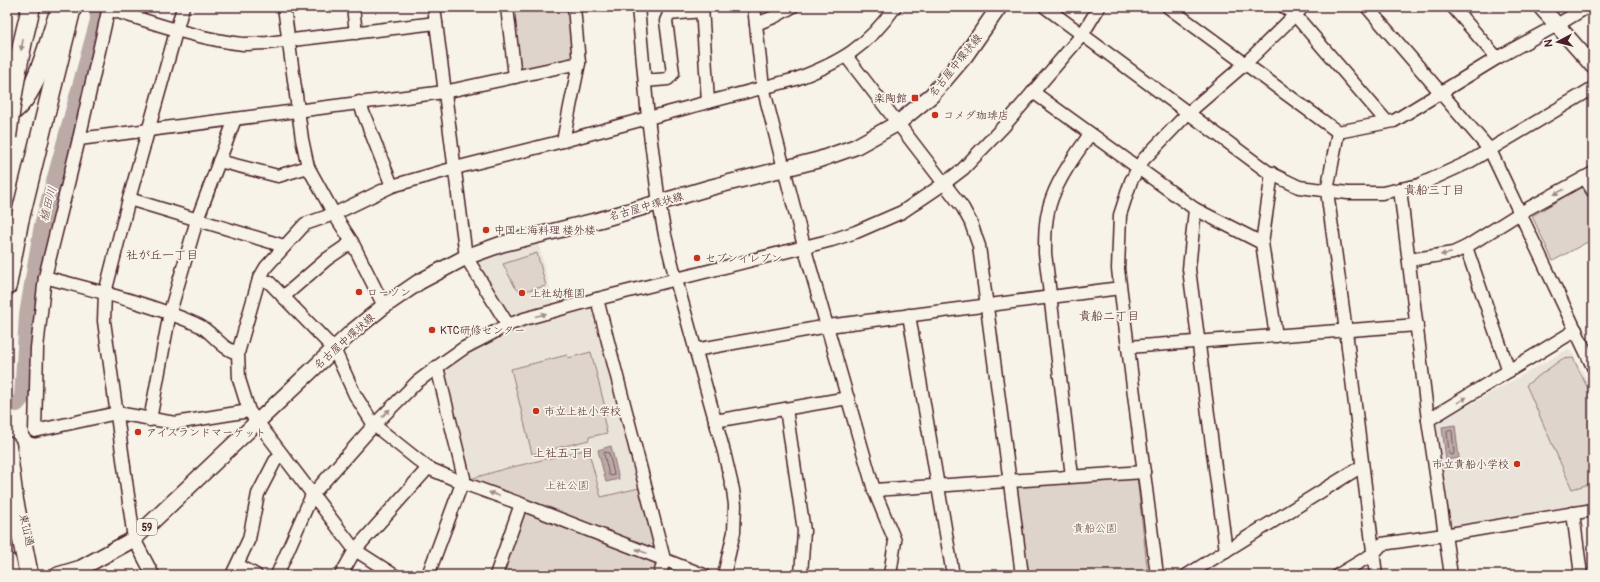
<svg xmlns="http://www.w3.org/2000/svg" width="1600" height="582" font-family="Pangolin,'Klee One',sans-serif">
  <rect width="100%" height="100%" fill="#f7f3e8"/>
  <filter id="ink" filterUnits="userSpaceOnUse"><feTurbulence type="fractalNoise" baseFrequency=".025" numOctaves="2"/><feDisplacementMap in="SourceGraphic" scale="8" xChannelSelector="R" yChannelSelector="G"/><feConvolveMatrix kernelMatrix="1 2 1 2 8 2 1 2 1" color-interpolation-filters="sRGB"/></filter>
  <g filter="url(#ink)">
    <g fill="#eae3da">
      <polygon points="538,242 555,308 511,320 476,263 478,259 505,250"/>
      <polygon points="591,309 593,309 639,488 601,497 588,449 504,469 470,479 467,477 443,369 468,352 509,330"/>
      <polygon points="1568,349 1574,355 1593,392 1593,502 1452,526 1449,524 1437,426 1438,423"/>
    </g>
    <g fill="#ded4cc" stroke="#947a7c">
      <polygon points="513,7 568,7 572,59 521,71"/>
      <polygon points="1581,187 1593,204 1593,239 1553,261 1532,216"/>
      <polygon points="537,253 546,286 520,292 515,287 503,264"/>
      <polygon points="591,352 607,415 603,416 607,433 589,437 589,440 532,454 511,369 567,355 568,358"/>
      <polygon points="1573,358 1593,399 1593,483 1572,489 1526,385 1562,359"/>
      <polygon points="588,449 601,497 639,488 655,546 651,550 470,479 504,469"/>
      <polygon points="1137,477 1148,575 1028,575 1016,486"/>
      <polygon points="527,512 654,560 658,566 655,575 500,575 522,515"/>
    </g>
    <g fill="#bcaaa7" stroke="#8e7275">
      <polygon points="1455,425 1459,458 1446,460 1442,427"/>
      <polygon points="611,446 619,479 606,482 598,450"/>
    </g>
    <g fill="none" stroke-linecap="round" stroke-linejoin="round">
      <g stroke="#78575d" stroke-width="1">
        <polygon points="1448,430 1452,431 1454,453 1453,455 1449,454 1447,432"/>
        <polygon points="605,452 609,453 614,474 613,476 609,475 604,454"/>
      </g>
      <polyline stroke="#bcaaa7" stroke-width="16" points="17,404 22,398 27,315 42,225 98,20 97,7"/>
      <defs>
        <g id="minor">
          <polyline points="109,7 79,139 45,277 37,348 35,431 117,413 175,423 249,411"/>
          <polyline points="284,7 302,139 308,167 334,214 352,242 384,306"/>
          <polyline points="353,7 356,33"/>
          <polyline points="434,7 466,257 508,325"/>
          <polyline points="507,7 515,77"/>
          <polyline points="574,7 579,63"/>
          <path d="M638,7L648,118L796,79C841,62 867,47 895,7"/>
          <polyline points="702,7 708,102"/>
          <polyline points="754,7 763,87 804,246 874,490 895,541 890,575"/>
          <polyline points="1045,7 1268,172 1299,187 1348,193 1382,193 1419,185 1469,162 1593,88"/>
          <polyline points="1168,7 1338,132 1394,121 1497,58 1557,25 1587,7"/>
          <polyline points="1284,7 1295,15 1387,122"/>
          <polyline points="1367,7 1490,150 1593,367"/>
          <polyline points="1453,7 1497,58"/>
          <path d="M108,9C149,21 200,40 243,44C251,44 259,43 267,43L436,23"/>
          <polyline points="756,24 774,17 792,7"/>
          <polyline points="846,56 963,208 971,223 979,246 1022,575"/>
          <polyline points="645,81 668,79 673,73 666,21 669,14 703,11"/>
          <polyline points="1033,92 1195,209 1262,243"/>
          <polyline points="359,102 392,186"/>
          <polyline points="1338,132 1327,191 1346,331 1376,575"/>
          <polyline points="79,139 444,92 579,63 563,141 648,118 659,203 665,235 676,280 724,452 733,490 735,505 734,532 724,575"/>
          <polyline points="219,161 278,176 308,167"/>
          <polyline points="1272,173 1262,243 1276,336"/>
          <polyline points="1585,178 1593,191"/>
          <polyline points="1400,189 1428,420 1451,575"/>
          <polyline points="129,199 284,246"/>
          <polyline points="1195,209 1189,269 1226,551"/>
          <polyline points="1466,247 1509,371"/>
          <polyline points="1409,260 1453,253 1466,247 1520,213 1593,173"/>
          <path d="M45,277C96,291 148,303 196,324C212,330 220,349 238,353"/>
          <polyline points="259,279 269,282 334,349 355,395 374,425 312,495 277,575"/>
          <polyline points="283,297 327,259 352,242"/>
          <polyline points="597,299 664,559 660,575"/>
          <polyline points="909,315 953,575"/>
          <polyline points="1128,347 1417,325"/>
          <polyline points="695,350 828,326 1120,288"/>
          <polyline points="786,409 804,531 801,575"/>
          <polyline points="150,420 170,312 197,220 235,119"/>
          <polyline points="1428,420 1576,330"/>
          <polyline points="715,421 848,398"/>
          <path d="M1072,476L1045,253C1045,235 1045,216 1052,198C1060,176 1076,154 1090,134"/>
          <polyline points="874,490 1144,472"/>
          <polyline points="1573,513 1581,575"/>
          <polyline points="238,565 256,575"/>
          <polyline points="153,575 134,539 104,321 105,293 129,199 183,7"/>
          <polyline points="232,575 249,539 258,494 275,461 282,455"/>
          <polyline points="341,575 355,550 428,468"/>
          <polyline points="394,575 355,550 249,411 239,379 238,353 259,279 266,267 305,224 334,214 392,186 455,168 563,141"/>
          <polyline points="428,575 464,478 437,367"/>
          <polyline points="496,575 521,504"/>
          <polyline points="704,575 521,504 463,483 428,468 374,425 417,382 437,367 464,348 508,325 524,319 597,299 832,240 856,232 902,212 942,185 963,169 1004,126 1082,35 1099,7"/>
          <polyline points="1157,575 1118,269 1120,215 1131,181 1143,160 1188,113 1246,63 1303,7"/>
          <polyline points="1187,575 1362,466"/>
          <polyline points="1338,575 1373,554 1382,544 1444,535 1593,510"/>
        </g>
        <g id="major">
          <polyline points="1541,7 1593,66"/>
          <polyline points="58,575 81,568 134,539 353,331 384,306 419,282 466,257 502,244 599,220 712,187 818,160 855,147 898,123 932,95 965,56 999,7"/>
        </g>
        <g id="highway">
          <path d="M7,115C38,98 48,39 61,7"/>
          <polyline points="7,286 19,222 72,7"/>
          <polyline points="7,446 14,500 29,575"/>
          <polyline points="7,562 10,575"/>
        </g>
      </defs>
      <use href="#minor" stroke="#4a1f2b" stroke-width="15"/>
      <use href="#major" stroke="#4a1f2b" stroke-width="18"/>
      <use href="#highway" stroke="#4a1f2b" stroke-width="21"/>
      <use href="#minor" stroke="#f7f3e8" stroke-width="12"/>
      <use href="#major" stroke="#f7f3e8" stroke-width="15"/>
      <use href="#highway" stroke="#f7f3e8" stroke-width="18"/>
      <defs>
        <path id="highway-bridge" d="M7,137C12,93 20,50 31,7"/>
      </defs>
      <use href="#highway-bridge" stroke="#4a1f2b" stroke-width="21" stroke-linecap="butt"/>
      <use href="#highway-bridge" stroke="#f7f3e8" stroke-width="18"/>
    </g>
    <defs><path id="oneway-solid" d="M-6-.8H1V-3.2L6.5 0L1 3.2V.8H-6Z"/></defs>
    <g fill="#a0898a">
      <use href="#oneway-solid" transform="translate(22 45) rotate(101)"/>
      <use href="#oneway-solid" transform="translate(1559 192) rotate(152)"/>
      <use href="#oneway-solid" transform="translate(1446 254) rotate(171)"/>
      <use href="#oneway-solid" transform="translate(541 315) rotate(-15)"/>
      <use href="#oneway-solid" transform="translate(1462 400) rotate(-31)"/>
      <use href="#oneway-solid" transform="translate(386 413) rotate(-45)"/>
      <use href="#oneway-solid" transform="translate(494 494) rotate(-161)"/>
      <use href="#oneway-solid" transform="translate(641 551) rotate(-159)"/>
    </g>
  </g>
  <g fill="#c8321e" stroke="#f7f3e8" stroke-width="1.5">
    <rect x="911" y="94" width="8" height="8" rx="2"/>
    <circle cx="935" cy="115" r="4"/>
    <circle cx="486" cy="230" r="4"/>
    <circle cx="697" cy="258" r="4"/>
    <circle cx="359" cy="292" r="4"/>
    <circle cx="522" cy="293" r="4"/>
    <circle cx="432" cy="330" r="4"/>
    <circle cx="536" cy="411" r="4"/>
    <circle cx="138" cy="432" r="4"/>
    <circle cx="1517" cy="464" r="4"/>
  </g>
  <g text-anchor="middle" stroke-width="3.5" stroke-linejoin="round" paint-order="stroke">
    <rect fill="#f7f3e8" stroke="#7e5f64" stroke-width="1" x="137" y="519" width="20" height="16" rx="3"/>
    <g font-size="10" font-weight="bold" fill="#4a1f2b">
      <text x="147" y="531">59</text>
    </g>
    <g font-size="11" fill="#4a1f2b" stroke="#f7f3e8">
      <text transform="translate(955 65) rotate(-51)" y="4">名古屋中環状線</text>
      <text transform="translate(646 206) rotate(-16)" y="4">名古屋中環状線</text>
      <text transform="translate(344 341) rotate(-42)" y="4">名古屋中環状線</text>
      <text transform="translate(27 530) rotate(77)" y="4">東山通</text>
    </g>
    <g font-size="11" fill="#4a1f2b" stroke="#f7f3e8" text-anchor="start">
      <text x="907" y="102" text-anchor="end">楽陶館</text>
      <text x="943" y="119">コメダ珈琲店</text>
      <text x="494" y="234">中国上海料理 楼外楼</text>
      <text x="705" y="262">セブンイレブン</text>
      <text x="367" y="296">ローソン</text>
      <text x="530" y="297">上社幼稚園</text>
      <text x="440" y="334">KTC研修センター</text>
      <text x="544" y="415">市立上社小学校</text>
      <text x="146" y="436">アイスランドマーケット</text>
      <text x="1509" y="468" text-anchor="end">市立貴船小学校</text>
    </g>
    <g font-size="11" fill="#6f4c53" stroke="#f7f3e8">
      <text x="567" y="489">上社公園</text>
      <text x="1095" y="532">貴船公園</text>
    </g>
    <g font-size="12" fill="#4a1f2b" stroke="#f7f3e8">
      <text x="1434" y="194">貴船三丁目</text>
      <text x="162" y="259">社が丘一丁目</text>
      <text x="1109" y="320">貴船二丁目</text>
      <text x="563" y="457">上社五丁目</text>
    </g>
    <g font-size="12" font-style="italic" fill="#6c4950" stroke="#f7f3e8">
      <text transform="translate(48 204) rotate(-75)" y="4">植田川</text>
    </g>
  </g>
  <rect width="1600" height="582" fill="none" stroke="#f7f3e8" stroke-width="24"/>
  <rect x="12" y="12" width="1576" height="558" fill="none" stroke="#4a1f2b" stroke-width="1.5" filter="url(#ink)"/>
  <g transform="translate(1558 42) rotate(263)" stroke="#f7f3e8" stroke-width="3" paint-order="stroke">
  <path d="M0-3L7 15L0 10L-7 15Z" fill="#4a1f2b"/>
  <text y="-6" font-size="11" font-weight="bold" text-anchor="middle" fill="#4a1f2b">N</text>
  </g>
</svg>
